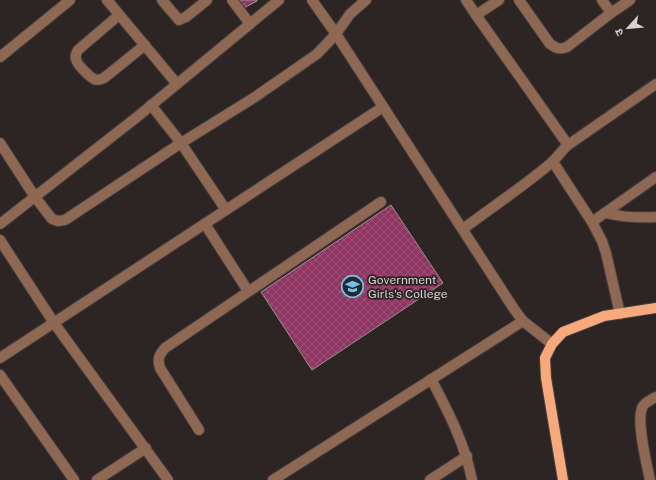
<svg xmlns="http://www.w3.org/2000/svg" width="656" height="480" font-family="'Public Sans','Noto Sans Devanagari',sans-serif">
  <defs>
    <pattern id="building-cross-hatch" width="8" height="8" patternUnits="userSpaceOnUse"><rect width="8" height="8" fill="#8f3663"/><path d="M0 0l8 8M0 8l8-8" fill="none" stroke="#9e5278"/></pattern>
  </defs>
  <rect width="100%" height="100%" fill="#2d2424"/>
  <g fill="url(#building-cross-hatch)" stroke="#9a9094">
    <polygon points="235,0 257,0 257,1 240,10"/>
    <polygon points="391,205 443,283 312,370 261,292"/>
  </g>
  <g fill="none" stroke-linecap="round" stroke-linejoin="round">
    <defs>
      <g id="minor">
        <polyline points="107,0 177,84"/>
        <polyline points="162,0 179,20 186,17 207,0"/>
        <polyline points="232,0 250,24"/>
        <polyline points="312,0 336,34 514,309 523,321 552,344"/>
        <polyline points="466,0 476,15 499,0"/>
        <path d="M519,0L550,44C556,48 559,50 567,47L611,13L602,0"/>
        <polyline points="611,13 630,0"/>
        <path d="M119,15L78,50C76,53 75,56 76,59C77,65 89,76 94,79C97,81 101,79 104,78L145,45"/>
        <polyline points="476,15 568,145"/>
        <polyline points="0,57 70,0"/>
        <polyline points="151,105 181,143 226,210"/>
        <polyline points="0,143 35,197 52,219 58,221 65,220 181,143 255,97 317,54 336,34 350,14 366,0"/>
        <polyline points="553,162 592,222 602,241 606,253 620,314"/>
        <path d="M606,213C622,217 639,218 656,217"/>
        <polyline points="592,222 656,177"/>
        <polyline points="0,224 137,117 279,0"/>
        <polyline points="205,224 248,291"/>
        <path d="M463,229C492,207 523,187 551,163C557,158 561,151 568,145L656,84"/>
        <polyline points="0,240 54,323 168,480"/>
        <polyline points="0,358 383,107"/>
        <polyline points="0,375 74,480"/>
        <path d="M431,379C448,411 465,444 472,480"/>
        <path d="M199,430L160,368C157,359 159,355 165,348L381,202"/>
        <polyline points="97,480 146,448"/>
        <polyline points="273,480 523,321"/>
        <polyline points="430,480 467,456"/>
        <path d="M650,480C647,464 635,419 643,406C646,402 652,399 656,397"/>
      </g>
      <polyline id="major" points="563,480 546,378 545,358 552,344 563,332 604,316 656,308"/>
    </defs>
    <use href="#minor" stroke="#484040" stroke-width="12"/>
    <use href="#major" stroke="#484040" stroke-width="12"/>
    <use href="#minor" stroke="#8e6853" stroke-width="10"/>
    <use href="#major" stroke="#f7a97c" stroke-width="10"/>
  </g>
  <defs>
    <symbol id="university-ring" viewBox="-11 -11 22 22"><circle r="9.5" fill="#2d2424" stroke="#6cc3f2" stroke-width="1.5"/><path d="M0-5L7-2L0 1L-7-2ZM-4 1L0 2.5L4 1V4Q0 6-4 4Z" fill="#6cc3f2"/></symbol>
  </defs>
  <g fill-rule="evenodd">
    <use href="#university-ring" x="340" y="274" width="25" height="25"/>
  </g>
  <g text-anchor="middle" stroke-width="3.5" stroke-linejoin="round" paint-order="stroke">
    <g font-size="12" fill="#d7d1d1" stroke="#2d2424" text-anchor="start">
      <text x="368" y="284">Government<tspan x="368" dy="14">Girls's College</tspan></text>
    </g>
  </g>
  <g transform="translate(628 28) rotate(243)" stroke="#2d2424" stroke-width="3" paint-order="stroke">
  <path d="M0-3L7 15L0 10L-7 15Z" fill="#d7d1d1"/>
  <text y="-6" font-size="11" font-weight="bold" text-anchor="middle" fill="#d7d1d1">उ</text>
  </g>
</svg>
